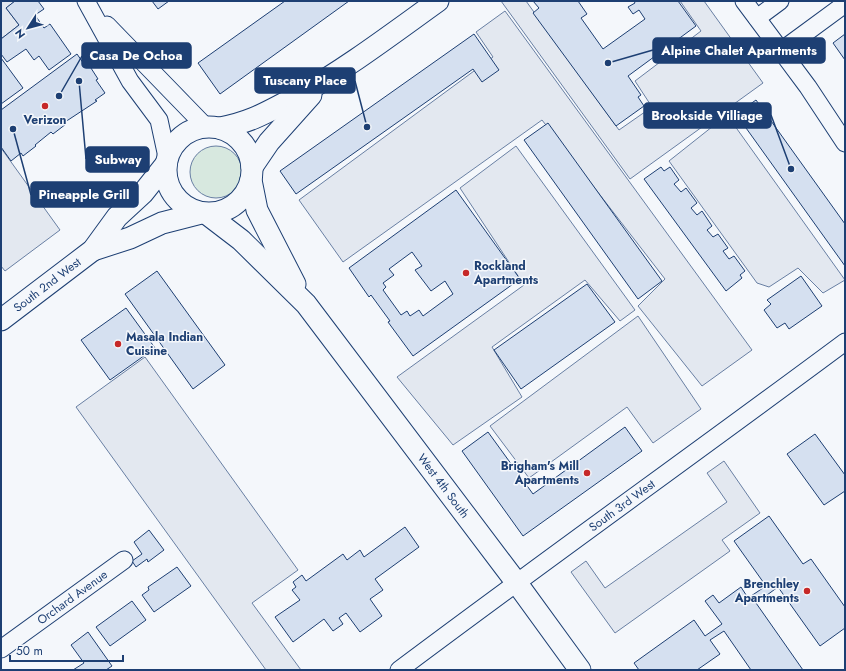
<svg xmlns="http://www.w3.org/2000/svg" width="846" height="671" font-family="Jost,sans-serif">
  <rect width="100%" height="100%" fill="#f4f7fb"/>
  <circle fill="#d7e8df" stroke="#687fa3" cx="216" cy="172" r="26"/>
  <g fill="#e3e8f0" stroke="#687fa3">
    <polygon points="1,1 15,1 6,8 19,25 1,39"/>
    <polygon points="501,1 526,1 619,130 652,107 635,81 701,31 680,1 704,1 763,83 630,179"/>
    <polygon points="505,11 752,350 702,386 638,306 665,279 542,120 343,262 299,200 493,57 476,32"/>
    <polygon points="727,115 845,280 823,293 798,268 769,287 757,283 669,161"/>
    <polygon points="516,146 635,310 620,321 585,280 492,347 522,397 453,445 397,377 524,285 460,188"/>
    <polygon points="1,148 60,230 5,271 1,266"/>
    <polygon points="638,316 701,409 653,443 627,407 529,478 490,426"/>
    <polygon points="145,357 298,570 252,603 301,670 266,670 76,407"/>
    <polygon points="724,461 760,513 722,540 730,551 615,633 571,572 586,561 605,588 727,502 707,473"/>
  </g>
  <g fill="#d5e0f0" stroke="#1d3f73" fill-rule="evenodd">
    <polygon points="15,1 38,1 44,9 35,15 44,28 50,24 71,54 49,70 39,56 34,60 26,49 7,62 1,54 1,39 19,25 6,8"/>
    <polygon points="152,1 169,1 158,9"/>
    <polygon points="285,1 349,1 220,94 198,63"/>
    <polygon points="533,1 578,1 587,14 581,18 603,49 645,19 639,10 633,14 628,7 635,3 634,1 678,1 696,26 628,76 641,95 638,97 644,106 616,126 533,13 539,8"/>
    <polygon points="474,34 499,70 482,82 473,69 296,194 280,171"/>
    <polygon points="845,34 845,60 833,43"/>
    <polygon points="77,54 86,67 89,65 98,79 96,80 105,93 95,100 97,101 65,122 66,124 53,134 51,132 35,145 36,146 23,156 21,153 11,161 1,147 1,110"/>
    <polygon points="1,58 23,88 1,104"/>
    <polygon points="756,100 845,224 845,266 736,114"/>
    <polygon points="548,123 662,281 638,299 524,140"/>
    <polygon points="661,167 664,171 670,167 679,180 674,184 681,192 686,188 697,203 691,208 697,215 702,211 712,226 707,230 713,237 718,234 728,248 723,251 729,259 734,256 745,271 740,275 742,278 726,291 644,179"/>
    <path d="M456,190L520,279L413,356L388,322L390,321L371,295L369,297L349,268ZM412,252L422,266L415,270L431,291L445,281L453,294L423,316L419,310L410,316L407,311L401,315L383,290L386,287L383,283L394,275L389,269Z"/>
    <polygon points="157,271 225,365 193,389 125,294"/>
    <polygon points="801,276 822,306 789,329 785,323 777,328 764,310 771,304 767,300"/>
    <polygon points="587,284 615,322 521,389 494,350"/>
    <polygon points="126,308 155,348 110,380 81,340"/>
    <polygon points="625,427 642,451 523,536 462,451 488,432 533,494"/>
    <polygon points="815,434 845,475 845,491 824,505 787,454"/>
    <polygon points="769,516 803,564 811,559 845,607 845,628 820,646 778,587 756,603 803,670 751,670 724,631 710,640 720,654 697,670 639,670 634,663 694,620 705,636 722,624 705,601 713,595 719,603 741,587 748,598 766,586 734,541"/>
    <polygon points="405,527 419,547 375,579 383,590 370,599 382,616 360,632 346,613 339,618 343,624 333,631 324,619 293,642 275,617 300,600 292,590 296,587 293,582 302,575 306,581 343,554 347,560 360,550 364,557"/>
    <polygon points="149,530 164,550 148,562 147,559 136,567 132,561 142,554 134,542"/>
    <polygon points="177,567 191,586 154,612 142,595 149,590 148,587"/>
    <polygon points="132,601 146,620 110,646 96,627"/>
    <polygon points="88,632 112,666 106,670 73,670 84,663 71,645"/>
  </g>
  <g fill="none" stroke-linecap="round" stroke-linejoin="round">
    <defs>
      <g id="minor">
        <polyline points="86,1 130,81 159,120 167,157"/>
        <polyline points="744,1 808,87 845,143"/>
        <polyline points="757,18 780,1"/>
        <polyline points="107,25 205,126"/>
        <polyline points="781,51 845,4"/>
        <path id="s1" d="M1,649L124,560"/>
        <path id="s2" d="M399,670C547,559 697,452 845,342"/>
      </g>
      <g id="major">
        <circle cx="209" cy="170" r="43"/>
        <path d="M220,128C252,122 267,112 296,97C346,69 392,34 438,1"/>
        <polyline points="252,167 269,142 311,95"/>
        <polyline points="251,180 257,210 295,284"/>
        <path id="s3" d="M207,214L241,240L306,304L516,582L580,670"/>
        <polyline points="93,250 130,238 162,223 201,213"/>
        <path id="s4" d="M1,320L93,250L117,217L143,193L166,164"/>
      </g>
    </defs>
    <use href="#minor" stroke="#1d3f73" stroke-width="19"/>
    <use href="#major" stroke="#1d3f73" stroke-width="23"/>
    <use href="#minor" stroke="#f4f7fb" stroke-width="17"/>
    <use href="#major" stroke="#f4f7fb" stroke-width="21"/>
  </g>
  <g fill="#c62828" stroke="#f4f7fb" stroke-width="1.5">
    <circle cx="45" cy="106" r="4"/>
    <circle cx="466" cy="273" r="4"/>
    <circle cx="118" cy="344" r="4"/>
    <circle cx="587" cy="473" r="4"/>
    <circle cx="807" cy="591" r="4"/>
  </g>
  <g text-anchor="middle" stroke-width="3" stroke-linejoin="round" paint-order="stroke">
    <g font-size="12" font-weight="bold" fill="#1d3f73" stroke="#f4f7fb" text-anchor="start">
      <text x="45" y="124" text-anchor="middle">Verizon</text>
      <text x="474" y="270">Rockland<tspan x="474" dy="14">Apartments</tspan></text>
      <text x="126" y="341">Masala Indian<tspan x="126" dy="14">Cuisine</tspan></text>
      <text x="579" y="470" text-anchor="end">Brigham's Mill<tspan x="579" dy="14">Apartments</tspan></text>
      <text x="799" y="588" text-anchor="end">Brenchley<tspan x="799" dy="14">Apartments</tspan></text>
    </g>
    <g font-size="12" fill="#1d3f73" stroke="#f4f7fb">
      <text dy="4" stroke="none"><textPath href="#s4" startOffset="58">South 2nd West</textPath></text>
      <text dy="4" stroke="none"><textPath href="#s3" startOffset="362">West 4th South</textPath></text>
      <text dy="4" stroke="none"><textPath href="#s2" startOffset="277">South 3rd West</textPath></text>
      <text dy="4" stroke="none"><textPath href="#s1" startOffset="88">Orchard Avenue</textPath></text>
    </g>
  </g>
  <path fill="none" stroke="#1d3f73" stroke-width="1.5" d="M608 63L653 50M59 96L82 56M367 127L355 81M791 169L771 115M79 81L86 159M13 129L31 195"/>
  <g fill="#1d3f73" stroke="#f4f7fb" stroke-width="1.5">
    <circle cx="608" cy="63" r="4"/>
    <circle cx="59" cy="96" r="4"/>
    <circle cx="367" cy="127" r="4"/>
    <circle cx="791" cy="169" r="4"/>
    <circle cx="79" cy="81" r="4"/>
    <circle cx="13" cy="129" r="4"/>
  </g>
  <g fill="#1d3f73" stroke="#1d3f73" stroke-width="1.5">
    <rect x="653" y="38" width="172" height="25" rx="4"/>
    <rect x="82" y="43" width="109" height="25" rx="4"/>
    <rect x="255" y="68" width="100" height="25" rx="4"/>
    <rect x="644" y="103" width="127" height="25" rx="4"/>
    <rect x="86" y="147" width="63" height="25" rx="4"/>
    <rect x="31" y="182" width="107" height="25" rx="4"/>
  </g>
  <g font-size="13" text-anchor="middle" font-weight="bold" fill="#fff">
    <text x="739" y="55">Alpine Chalet Apartments</text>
    <text x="136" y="60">Casa De Ochoa</text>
    <text x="305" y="85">Tuscany Place</text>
    <text x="707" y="120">Brookside Villiage</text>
    <text x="118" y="164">Subway</text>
    <text x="84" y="199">Pineapple Grill</text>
  </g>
  <rect width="846" height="671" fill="none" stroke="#1d3f73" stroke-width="4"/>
  <g transform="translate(28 28) rotate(234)" stroke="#f4f7fb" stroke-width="3" paint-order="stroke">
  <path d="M0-3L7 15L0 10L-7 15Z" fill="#1d3f73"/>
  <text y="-6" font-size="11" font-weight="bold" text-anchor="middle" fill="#1d3f73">N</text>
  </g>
  <path d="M10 655v6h113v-6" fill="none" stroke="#1d3f73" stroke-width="2"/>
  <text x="16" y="655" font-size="12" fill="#1d3f73" stroke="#f4f7fb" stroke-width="3" paint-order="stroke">50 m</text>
</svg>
